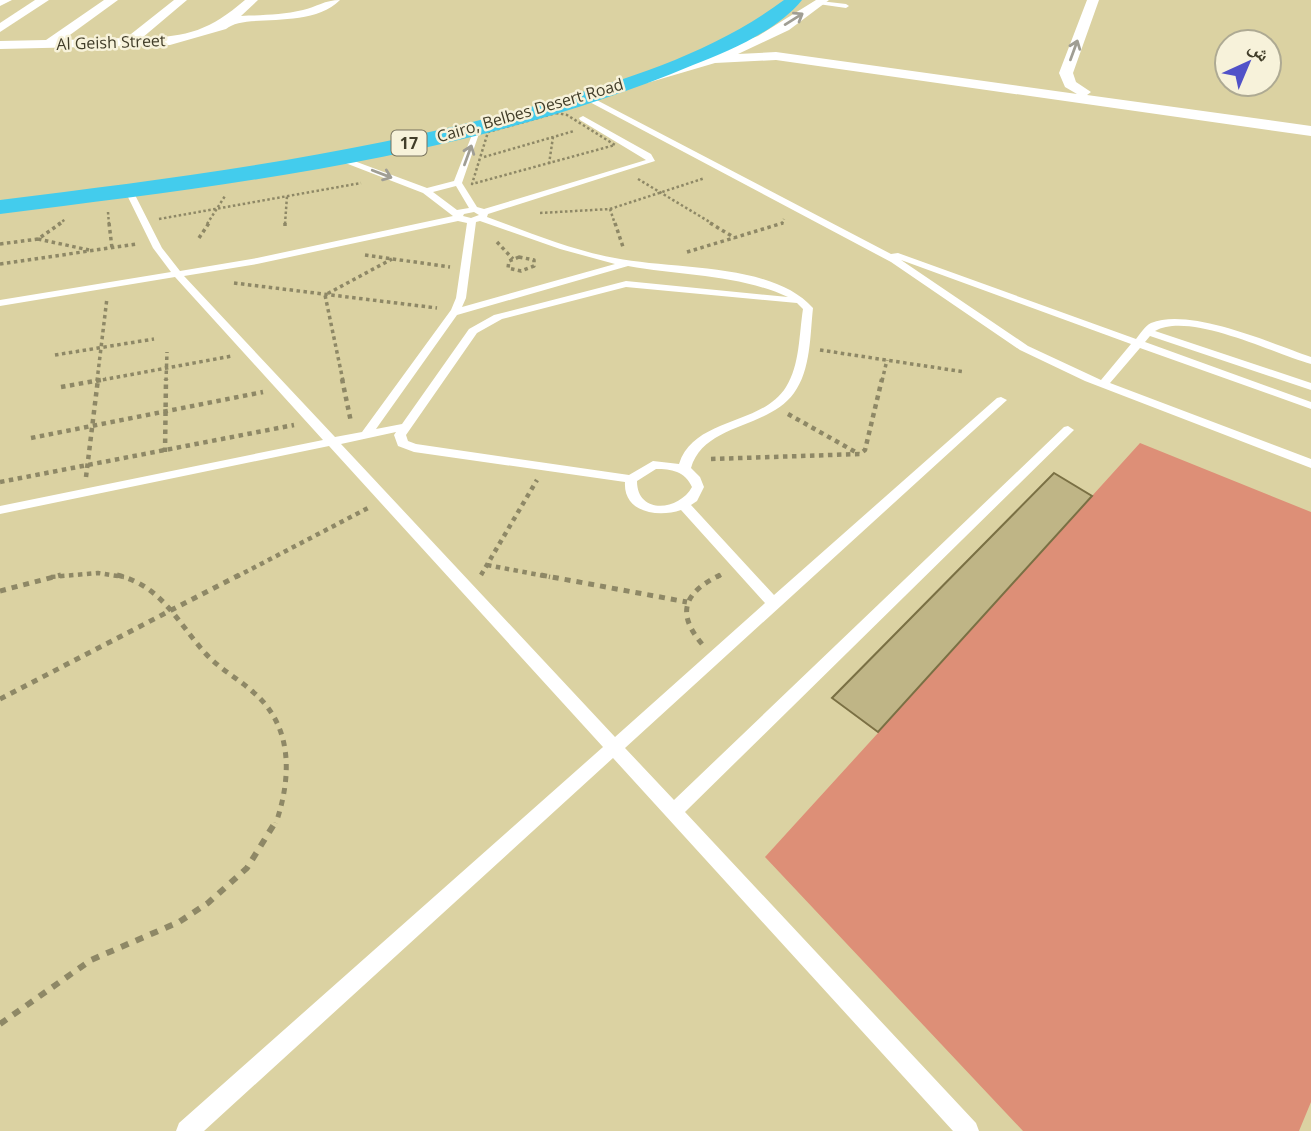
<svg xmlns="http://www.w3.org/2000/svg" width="1311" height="1131" font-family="'Open Sans','Noto Naskh Arabic',sans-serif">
  <rect width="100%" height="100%" fill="#dbd2a2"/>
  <polygon fill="#dd8f77" points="1140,443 1311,512 1311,1102 1299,1131 1023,1131 765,857 878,733 832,698 1054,473 1092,496"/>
  <polygon fill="#bfb586" stroke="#7a7044" stroke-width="2" points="1054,473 1092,496 878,732 832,698"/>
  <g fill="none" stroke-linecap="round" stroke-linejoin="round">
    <g stroke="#8e8866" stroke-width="2.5" stroke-dasharray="2.5 2.5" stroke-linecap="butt">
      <polygon points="556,113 567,115 615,145 472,184 488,132"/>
      <polyline points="484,157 574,131"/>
      <polyline points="549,164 553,137"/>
      <polyline points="638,179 713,224"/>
      <polyline points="610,209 705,178"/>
      <polyline points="108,212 109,224"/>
      <polyline points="540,213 610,209 615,224"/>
      <polyline points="159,219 361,183"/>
      <polyline points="58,224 66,219"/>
      <polyline points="207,224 225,196"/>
      <polyline points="285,224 287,196"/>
      <polyline points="782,224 784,219"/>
    </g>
    <g stroke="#8e8866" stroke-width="3.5" stroke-dasharray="3.5 3.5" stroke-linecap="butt">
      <polyline points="61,223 38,239 89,250"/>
      <polyline points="109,223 112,248"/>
      <polyline points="615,223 623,247"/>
      <polyline points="710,223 735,238"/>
      <polyline points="285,226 285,223"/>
      <polyline points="199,238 209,223"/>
      <polyline points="497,242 513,259"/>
      <polyline points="0,244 38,239"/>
      <polyline points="687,252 783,223"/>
      <polyline points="365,255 450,267"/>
      <polygon points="519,257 534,260 534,266 521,271 508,268 509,261"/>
      <polyline points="0,264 137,244"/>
      <polyline points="234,283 437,308"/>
      <polyline points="820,350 965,372"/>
      <polyline points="55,355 154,339"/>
      <polyline points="96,381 232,356"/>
      <polyline points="97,381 107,298"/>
      <polyline points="166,381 167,352"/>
      <polyline points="343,381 325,295 392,259"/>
      <polyline points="882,381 887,360"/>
    </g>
    <g stroke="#8e8866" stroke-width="4.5" stroke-dasharray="4.5 4.5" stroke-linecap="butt">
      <polyline points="342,379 351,422"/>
      <polyline points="61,387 106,379"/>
      <polyline points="788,414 859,454"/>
      <polyline points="31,438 263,392"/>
      <polyline points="165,452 166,379"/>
      <polyline points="711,459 860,454 865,450 882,379"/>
      <polyline points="86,477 98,379"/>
      <polyline points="0,482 294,425"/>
      <polyline points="487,565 550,577"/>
      <polyline points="481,575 537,480"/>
      <polyline points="51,577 98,573 124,577"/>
      <polyline points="236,577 368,508"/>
      <polyline points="717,577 724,573"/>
    </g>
    <g stroke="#8e8866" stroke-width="5" stroke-dasharray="6 6" stroke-linecap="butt">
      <path d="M117,575C162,586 177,622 206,654C220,669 237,678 252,691C293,725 292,776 276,823"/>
      <polyline points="541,575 687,602"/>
      <polyline points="0,591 61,575"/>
      <path d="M702,644C675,612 685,592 720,575"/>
      <polyline points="0,699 239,575"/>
    </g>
    <polyline stroke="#8e8866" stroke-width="6" stroke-dasharray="8 8" stroke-linecap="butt" points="0,1024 91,960 179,922 208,903 247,868 276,821"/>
    <g fill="#fff" fill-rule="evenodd">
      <polygon points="820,1 846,4 849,6 846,8 818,4"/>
      <path d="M587,95L891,254L898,253L1136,339C1140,334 1145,326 1151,323C1190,307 1273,344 1311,357V364C1274,354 1190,311 1155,331L1311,383V390L1150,336L1145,342L1311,402V409L1140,348L1110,383L1311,459V468L1085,381L1020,350L891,262L584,99ZM901,260L1131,344L1101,380L1028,346Z"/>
      <path d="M583,116L651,154L655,161L488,214L487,217C529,232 571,250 615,258C674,270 772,262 813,308C810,335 811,370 794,393C768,429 704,423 691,468L700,477L704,487L697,501L691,505L774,595L997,398L1001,397L1007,400L625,748L674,800L1064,427L1068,426L1074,430L685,812L976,1123L979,1131H953L613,758L204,1131H176L179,1123L603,747L329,446L0,514V506L323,440L175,277L0,306V300L171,272L153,248L125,191L129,188L133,191L162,248L180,271L257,258L453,216L423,193L335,159V155H338L427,188L454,181L475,127L482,125L462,183L477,207L484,209L646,160L580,120L579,118ZM456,186L469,208L457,210L433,192ZM474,212L479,215L471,218L463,216L464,214ZM458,221L467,223L456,298L451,310L362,432L335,437L184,276L257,264ZM480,221L560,249L615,264L462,307L466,298L476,222ZM628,266C682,276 737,274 788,297L626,281L494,315L469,329L402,424L376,429L457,315ZM626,287L797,303L803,309C799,334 800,365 786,387C762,426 694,417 679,464L653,461L629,475L416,444L408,441L406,435L477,333L502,319ZM396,432L394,435L398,446L414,452L625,482C623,512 657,518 681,510L765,603L615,737L341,444ZM656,469C671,469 685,471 692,487C679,511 637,515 637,481Z"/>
    </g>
    <g fill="#fff" fill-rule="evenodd">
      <polygon points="0,0 12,0 0,6"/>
      <polygon points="35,0 49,0 0,32 0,23"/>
      <path d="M104,0H118L63,40L126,38L174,0H187L142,38C188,37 210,30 245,0H258L241,16C262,15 282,15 303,10C316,7 325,0 340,0C309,31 245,12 226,29L170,45L0,49V41L46,40Z"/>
      <polygon points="816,0 829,0 789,30 738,54 776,52 1077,94 1065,87 1059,73 1087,0 1099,0 1073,73 1076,82 1091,92 1087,95 1311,126 1311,136 776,60 715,63 647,83 640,79 758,36"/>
    </g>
    <path fill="#43cced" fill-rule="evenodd" d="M784,0H802C777,31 729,51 693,65C477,156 231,185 0,214V200C186,177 372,153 552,101C634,77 715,51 784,0Z"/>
  </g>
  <defs><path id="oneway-shaft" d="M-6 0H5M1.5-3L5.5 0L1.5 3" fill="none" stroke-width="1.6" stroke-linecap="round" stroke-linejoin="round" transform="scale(1.75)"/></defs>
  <g stroke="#a09e94">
    <use href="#oneway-shaft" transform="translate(794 19) rotate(-32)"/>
    <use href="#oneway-shaft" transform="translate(1074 50) rotate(-70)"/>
    <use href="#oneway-shaft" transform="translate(468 155) rotate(-70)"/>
    <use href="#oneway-shaft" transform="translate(382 174) rotate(21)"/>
  </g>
  <g text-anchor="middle" stroke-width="5" stroke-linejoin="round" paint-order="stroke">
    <g font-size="16" fill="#413d29" stroke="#f7f2da">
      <text transform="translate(111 42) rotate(-2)" y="6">Al Geish Street</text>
      <text transform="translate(530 110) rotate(-16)" y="6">Cairo, Belbes Desert Road</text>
    </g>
    <rect fill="#f7f2da" stroke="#78735e" stroke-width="2" x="391.5" y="130.5" width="35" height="25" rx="5"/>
    <g font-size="16" font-weight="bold" fill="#413d29">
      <text x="409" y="149">17</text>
    </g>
  </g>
  <g transform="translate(1248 63) rotate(44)"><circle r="33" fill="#f7f2da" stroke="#aeaa93" stroke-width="2"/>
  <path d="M0-5L12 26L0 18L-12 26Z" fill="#5152c8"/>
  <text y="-10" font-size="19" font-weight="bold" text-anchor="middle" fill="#413d29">ش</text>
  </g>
</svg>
